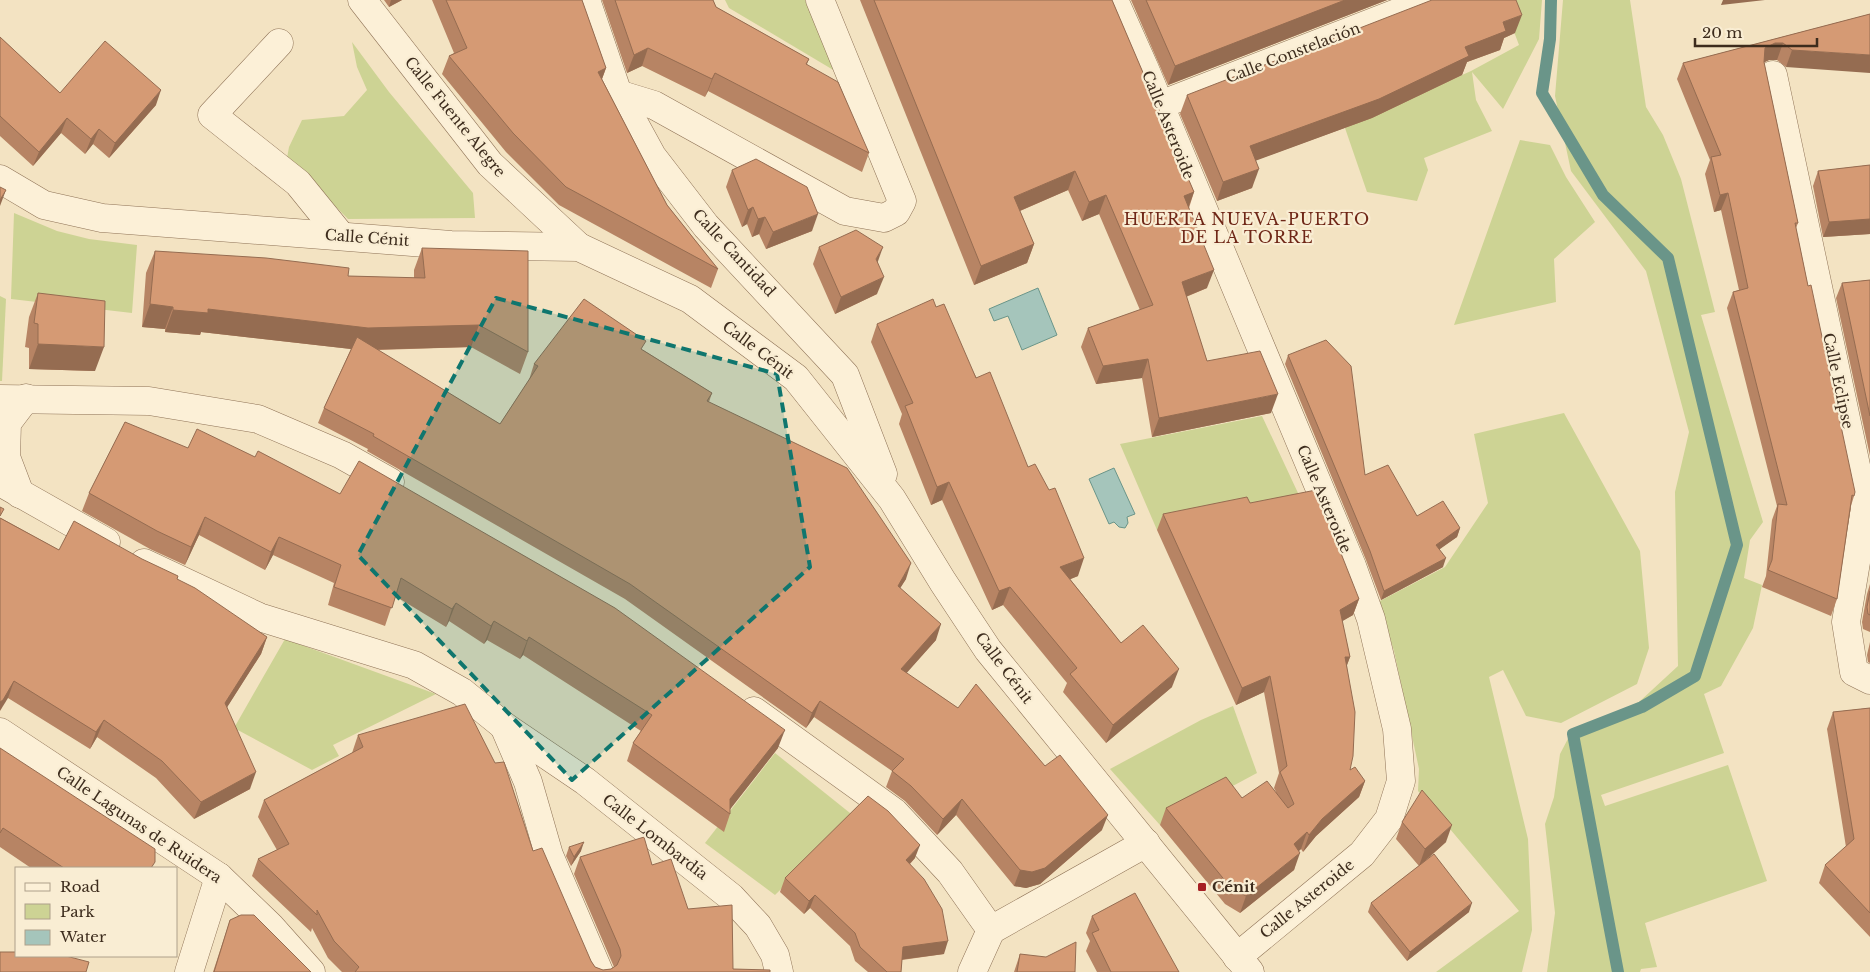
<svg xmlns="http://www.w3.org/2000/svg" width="1870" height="972" font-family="'Libre Baskerville',serif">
  <rect width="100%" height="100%" fill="#f3e3c2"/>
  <g fill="#cdd394">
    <polygon points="725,0 805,0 835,71 729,8"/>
    <polygon points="1502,0 1542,0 1539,39 1503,109 1472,72 1476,100 1492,131 1424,158 1428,170 1417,201 1367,192 1345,128 1471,71 1519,45"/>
    <polygon points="1563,0 1630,0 1646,107 1663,135 1681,179 1715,312 1701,315 1763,522 1750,540 1744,578 1762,585 1753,628 1721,686 1704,694 1724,753 1601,795 1605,806 1728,765 1767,881 1645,923 1657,967 1641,969 1640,972 1547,972 1555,913 1545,824 1554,797 1560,754 1571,733 1639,702 1678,666 1675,492 1689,432 1646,271 1571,171 1555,96"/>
    <polygon points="352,42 389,92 473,193 475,218 348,219 287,158 289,147 302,120 344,116 367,90 357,67"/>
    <polygon points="1520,140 1550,145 1566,177 1595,222 1554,259 1556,302 1454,325"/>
    <polygon points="14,213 57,231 89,239 137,245 132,313 11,299"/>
    <polygon points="0,296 6,299 2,381 0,381"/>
    <polygon points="1564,413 1640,551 1649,648 1637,684 1561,723 1526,716 1503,670 1489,677 1528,839 1532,930 1522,972 1436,972 1519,911 1418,791 1419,769 1394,651 1378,602 1445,567 1488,503 1474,434"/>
    <polygon points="1262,416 1305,508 1241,514 1157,530 1120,444"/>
    <polygon points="285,639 436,694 333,745 339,756 312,770 234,728"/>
    <polygon points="1233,706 1257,773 1160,825 1110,769 1201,720"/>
    <polygon points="775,753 855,817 775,895 705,843"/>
  </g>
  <g fill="#a5c5bb" stroke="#6a9589">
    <polygon points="1038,288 1057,335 1022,350 1008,316 994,321 989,309"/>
    <polygon points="1114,468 1135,514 1127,517 1128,523 1125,528 1119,527 1114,522 1109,524 1089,479"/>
  </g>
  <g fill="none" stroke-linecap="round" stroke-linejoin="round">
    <polyline stroke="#6a9589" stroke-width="12" points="1551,0 1550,39 1542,93 1603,195 1668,258 1737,545 1695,676 1642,707 1573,734 1618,972"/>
    <defs>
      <g id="minor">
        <polyline points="362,0 490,164 579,247"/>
        <polyline points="586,0 618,94 652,156 706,226 845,375 883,474"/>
        <polyline points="1114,0 1144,67 1352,566 1371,619 1397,729 1401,781 1389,819 1362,854 1237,957"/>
        <polyline points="279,43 212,115 298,183 341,236"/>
        <polyline points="1773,75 1865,508 1846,622 1854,672 1870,680"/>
        <polyline points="618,94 654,105 845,211 884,218 896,212 902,201 820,0"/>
        <polyline points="1160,105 1425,2"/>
        <polyline points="0,179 44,205 102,218 451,245 579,247 690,299 796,378 892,499 943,582 988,650 1250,972"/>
        <polyline points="0,399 149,401 258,419 342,455 390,482"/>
        <polyline points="0,482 106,542"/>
        <polyline points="20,494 6,457 7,423 26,398"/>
        <polyline points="144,563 259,617 414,665 462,692 504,726 585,781 731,897 758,926 775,955 779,972"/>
        <polyline points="754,711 894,812 950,872 991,930"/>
        <polyline points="504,726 528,782 549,855 599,972"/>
        <polyline points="0,732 219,877 270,926 311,972"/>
        <polyline points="991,930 1146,843"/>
        <polyline points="189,972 219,877"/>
        <polyline points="972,972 991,930"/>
      </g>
    </defs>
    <use href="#minor" stroke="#8f7357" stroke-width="29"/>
    <use href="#minor" stroke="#fcf0d7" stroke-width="28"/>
  </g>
  <g fill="#b78464">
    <polygon points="384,0 402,0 389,7"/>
    <polygon points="432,0 582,0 606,68 602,79 667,205 718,269 711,288 559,205 506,152 442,74 449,56 454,53"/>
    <polygon points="602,0 713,0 716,7 809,59 807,64 869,153 862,172 708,91 705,97 642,66 627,73"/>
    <polygon points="860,0 1112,0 1194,192 1189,208 1207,288 1186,297 1207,361 1271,413 1152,437 1142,378 1096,384 1081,347 1088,328 1140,310 1099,214 1082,221 1068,190 1020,211 1034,244 1027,263 974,285"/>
    <polygon points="1131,0 1387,0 1168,85"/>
    <polygon points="1870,14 1786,67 1777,60 1769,60 1764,62 1798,223 1796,228 1808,286 1854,496 1851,506 1837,599 1831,616 1762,587 1766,576 1772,520 1777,506 1727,308 1733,292 1739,290 1721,210 1714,212 1705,174 1710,160 1677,79 1683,63"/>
    <polygon points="1515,33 1504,38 1500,50 1467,62 1462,75 1372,118 1256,160 1252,188 1217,201 1180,114 1187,95"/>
    <polygon points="0,37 60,93 156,105 109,158 93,144 85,154 61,133 33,166 0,136"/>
    <polygon points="1870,165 1870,234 1823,237 1813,186 1818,171"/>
    <polygon points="732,170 812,231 766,249 759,234 752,237 747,224 742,227 726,187"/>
    <polygon points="819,247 877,263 877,294 835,314 813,264"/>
    <polygon points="422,248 528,352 520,374 471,347 378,350 500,424 529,380 534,364 643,350 712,393 709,402 906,579 900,588 936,640 906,673 958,708 1045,766 1102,830 1040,884 1026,888 1014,886 956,815 937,835 905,801 886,787 892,771 814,717 806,728 625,599 367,451 368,449 318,423 324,408 351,349 201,332 200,335 165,332 165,329 142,327 146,273 155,251 348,276 414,278 414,270"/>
    <polygon points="1870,280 1870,456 1836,298 1842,283"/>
    <polygon points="38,293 95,371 29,369 29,348 25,347 29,317"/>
    <polygon points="936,307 1028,467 1078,576 1070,579 1121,643 1172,687 1106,743 1063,692 1067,683 1003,605 992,610 942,500 931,505 899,424 902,414 871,342 877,324"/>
    <polygon points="1288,355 1365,475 1417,516 1460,528 1457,537 1439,549 1443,567 1381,600 1366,560 1285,364"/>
    <polygon points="125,422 778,748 730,809 730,814 724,832 627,761 633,743 641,731 523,655 520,659 487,640 484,644 449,621 446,627 395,596 385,626 328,605 334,583 273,555 265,570 199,535 185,565 150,549 82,511 89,493"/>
    <polygon points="1250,503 1359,599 1353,615 1342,621 1350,657 1347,665 1350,770 1365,781 1359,797 1316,836 1303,852 1301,849 1299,851 1294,870 1240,913 1225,904 1160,825 1166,808 1242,798 1276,792 1274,788 1279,773 1264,692 1236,705 1157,530 1163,514"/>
    <polygon points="1,518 59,550 177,579 267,637 261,654 227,707 250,789 194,819 156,778 97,737 90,749 8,698"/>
    <polygon points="1870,584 1870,632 1863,629 1862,622 1867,594"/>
    <polygon points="1870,642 1870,663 1868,662 1867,655"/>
    <polygon points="1870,708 1870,937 1819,883 1825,865 1846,847 1827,729 1833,712"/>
    <polygon points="358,735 533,851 591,961 595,967 603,970 611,969 614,967 574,874 580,857 652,865 688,909 733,969 770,972 342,972 328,958 312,928 311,932 252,876 258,859 277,850 258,817 264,800 352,753"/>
    <polygon points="0,748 153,868 31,868 0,847"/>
    <polygon points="1402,822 1446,842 1424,862 1469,912 1407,961 1368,912 1371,903 1419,866 1396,839"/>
    <polygon points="569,847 581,851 571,866 566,856"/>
    <polygon points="915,858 910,864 944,954 902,960 901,972 868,972 855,961 850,946 810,908 804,914 780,892 785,878"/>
    <polygon points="1092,916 1179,972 1097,972 1086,951 1090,941 1086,933"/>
    <polygon points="230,920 311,972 213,972"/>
    <polygon points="1020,954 1075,972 1014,972"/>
  </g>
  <g fill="#956c51">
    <polygon points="391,0 402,0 389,7"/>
    <polygon points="1345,0 1387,0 1168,85 1175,66"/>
    <polygon points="1723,0 1765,0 1721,5"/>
    <polygon points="1522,15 1515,33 1504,38 1500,50 1467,62 1462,75 1372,118 1244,165 1250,146 1503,22"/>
    <polygon points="1775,43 1783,43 1777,60 1769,60 1759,65 1765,48"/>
    <polygon points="648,48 642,66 627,73 634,55"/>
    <polygon points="1792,50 1870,55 1870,73 1786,67"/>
    <polygon points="606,68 599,87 598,72"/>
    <polygon points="715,73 708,91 705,97 712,79"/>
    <polygon points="161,90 156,105 109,158 115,143"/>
    <polygon points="67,118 61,133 33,166 39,152"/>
    <polygon points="99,129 93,144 85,154 91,139"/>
    <polygon points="1259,169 1252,188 1217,201 1223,182"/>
    <polygon points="1075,171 1068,190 1008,216 1014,197"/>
    <polygon points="6,190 0,206 0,200"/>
    <polygon points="1194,192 1187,211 1184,196"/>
    <polygon points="1728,193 1721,210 1714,212 1720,195"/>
    <polygon points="1106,195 1099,214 1082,221 1089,202"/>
    <polygon points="753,207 747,224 742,227 748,210"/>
    <polygon points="818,214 812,231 766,249 773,232"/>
    <polygon points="765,217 759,234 752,237 758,219"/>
    <polygon points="1870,219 1870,234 1823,237 1829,222"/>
    <polygon points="1034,244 1027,263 974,285 981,266"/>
    <polygon points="883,247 877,264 876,259"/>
    <polygon points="1214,270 1207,288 1175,301 1182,282"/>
    <polygon points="884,277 877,294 835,314 841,297"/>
    <polygon points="150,304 173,307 165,329 142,327"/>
    <polygon points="208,309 479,325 471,347 360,350 201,332 200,335 165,332 173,310"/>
    <polygon points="38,344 104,347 95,371 29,369"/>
    <polygon points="1148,359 1142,378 1096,384 1103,366"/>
    <polygon points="1278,394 1271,413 1152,437 1159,418"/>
    <polygon points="949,482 942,500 931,505 937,487"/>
    <polygon points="205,517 199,535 185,565 191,547"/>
    <polygon points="1460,528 1457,537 1433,554 1436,545"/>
    <polygon points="279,537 273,555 265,570 271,552"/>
    <polygon points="1084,558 1078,576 1054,586 1060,567"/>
    <polygon points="1446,558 1443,567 1381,600 1384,591"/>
    <polygon points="911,563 906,579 892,601 898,586"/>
    <polygon points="1010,587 1003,605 992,610 999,591"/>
    <polygon points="1359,599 1353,615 1334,626 1340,610"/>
    <polygon points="456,603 449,621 446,627 452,609"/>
    <polygon points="494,621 487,640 484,644 491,626"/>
    <polygon points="941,624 936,640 896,685 901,669"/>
    <polygon points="267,637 261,654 219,720 225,703"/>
    <polygon points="529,637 523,655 520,659 527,641"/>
    <polygon points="1345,657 1350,657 1344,673"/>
    <polygon points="1179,669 1172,687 1106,743 1113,725"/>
    <polygon points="1270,676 1264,692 1236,705 1242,688"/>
    <polygon points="14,681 8,698 0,711 0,702"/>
    <polygon points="820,701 814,717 806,728 812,713"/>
    <polygon points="104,720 97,737 90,749 96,732"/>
    <polygon points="785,730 778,748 728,812 730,799"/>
    <polygon points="256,772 250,789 194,819 201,802"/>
    <polygon points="1365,781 1359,797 1316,836 1303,852 1309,835 1322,819"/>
    <polygon points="962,799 956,815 937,835 943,819"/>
    <polygon points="1108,815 1102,830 1040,884 1026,888 1014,886 1020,870"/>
    <polygon points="1452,825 1446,842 1419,866 1425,849"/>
    <polygon points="1307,832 1301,849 1288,860 1294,844"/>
    <polygon points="584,842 581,851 571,866 574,857"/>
    <polygon points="920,845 915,858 901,873 906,860"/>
    <polygon points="1300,853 1294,870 1240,913 1246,896"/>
    <polygon points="815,895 810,908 804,914 809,901"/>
    <polygon points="1472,903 1469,912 1407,961 1410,952"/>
    <polygon points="948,941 944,954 898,960 903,947"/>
  </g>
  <g fill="#d59a74" stroke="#956c51">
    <polygon points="446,0 582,0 606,68 598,72 667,205 718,269 566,187 513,133 449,56 467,48"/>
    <polygon points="615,0 713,0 716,7 809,59 806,64 838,82 869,153 715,73 712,79 648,48 634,55"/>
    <polygon points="874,0 1112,0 1194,192 1184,196 1214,270 1182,282 1207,361 1260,351 1278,394 1159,418 1148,359 1103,366 1088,328 1153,305 1106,195 1089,202 1075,171 1014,197 1034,244 981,266"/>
    <polygon points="1146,0 1345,0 1175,66"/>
    <polygon points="1432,0 1516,0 1522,15 1503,22 1506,31 1465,47 1469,56 1379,99 1250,146 1259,169 1223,182 1187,95"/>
    <polygon points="1870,14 1870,55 1792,50 1783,43 1775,43 1765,48 1764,62 1798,223 1795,223 1808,286 1811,285 1855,492 1854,496 1852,495 1837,599 1768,570 1772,560 1778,504 1787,505 1733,292 1748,288 1728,193 1720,195 1711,157 1721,155 1683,63"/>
    <polygon points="0,37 60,93 105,41 161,90 115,143 99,129 91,139 67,118 39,152 0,116"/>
    <polygon points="756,159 807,187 818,214 773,232 765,217 758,219 753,207 748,210 732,170"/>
    <polygon points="1870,165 1870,219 1829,222 1818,171"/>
    <polygon points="0,187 6,190 0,200"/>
    <polygon points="856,230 883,247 876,259 884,277 841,297 819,247"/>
    <polygon points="422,248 528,251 528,352 479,325 368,328 208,309 208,313 173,310 173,307 150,304 155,251 266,258 349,268 348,276 425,278"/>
    <polygon points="1870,280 1870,416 1842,283"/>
    <polygon points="38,293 105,301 104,347 38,344 38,324 34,323"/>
    <polygon points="584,299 646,341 641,349 712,393 707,401 847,468 911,563 898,586 941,624 901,669 958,708 976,684 1045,766 1060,755 1108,815 1045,868 1032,872 1020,870 962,799 943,819 911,786 892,771 904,759 820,701 812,713 630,584 373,436 374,434 324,408 357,337 500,424 538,366 534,364"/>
    <polygon points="933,299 936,307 944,304 976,378 990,372 1028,467 1035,464 1049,490 1055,488 1084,558 1060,567 1121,643 1143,625 1179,669 1113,725 1070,674 1077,668 1010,587 999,591 949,482 937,487 905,406 913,403 877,324"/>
    <polygon points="1326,340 1351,366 1365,475 1388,465 1417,516 1443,501 1460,528 1436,545 1446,558 1384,591 1370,551 1288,355"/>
    <polygon points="125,422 188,448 197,429 255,457 258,451 340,494 359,461 615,608 785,730 730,799 730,814 633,743 652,715 529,637 527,641 494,621 491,626 456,603 452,609 401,578 392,608 334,587 341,565 279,537 271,552 205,517 191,547 157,531 89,493"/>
    <polygon points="1316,490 1359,599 1340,610 1350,657 1345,657 1355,712 1353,756 1350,770 1355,767 1365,781 1322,819 1309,835 1307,832 1294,844 1300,853 1246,896 1231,888 1166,808 1226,777 1242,798 1267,781 1288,808 1294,804 1280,772 1287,766 1270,676 1242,688 1163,514 1247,497 1250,503"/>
    <polygon points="0,507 4,509 0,516"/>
    <polygon points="0,518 59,550 74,521 142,559 178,576 177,579 195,588 267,637 225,703 256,772 201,802 162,761 104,720 96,732 14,681 3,700 0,702"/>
    <polygon points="1870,591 1870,615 1868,614 1867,607"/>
    <polygon points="465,704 495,763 504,762 533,851 542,848 591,961 595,967 603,970 611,969 617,965 621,956 620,949 580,857 644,837 652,865 671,859 688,909 732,905 733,969 770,970 770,972 355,972 359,967 334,941 317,910 317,915 258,859 289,844 264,800 363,747 358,735"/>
    <polygon points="1870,708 1870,913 1825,865 1854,839 1833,712"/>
    <polygon points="0,748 155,849 155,862 151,868 64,868 3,828 0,833"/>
    <polygon points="1422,790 1452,825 1425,849 1402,822"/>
    <polygon points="868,796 888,811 920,845 906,860 924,879 942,909 948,941 903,947 901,972 887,972 860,947 855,933 815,895 809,901 785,878"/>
    <polygon points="584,842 574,857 569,847"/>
    <polygon points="1434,854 1472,903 1410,952 1371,903"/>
    <polygon points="1135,893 1179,972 1111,972 1092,933 1099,930 1092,916"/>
    <polygon points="241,915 254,915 311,972 214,972 230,920"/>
    <polygon points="1076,942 1075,972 1017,972 1020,954 1046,957"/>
    <polygon points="0,952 16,952 16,956 66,956 89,962 86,972 0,972"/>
  </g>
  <path fill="#0f766e" fill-opacity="0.2" stroke="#0f766e" stroke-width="4" stroke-dasharray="10 6" stroke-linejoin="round" d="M496,298L777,374L810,567L572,780L358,555Z"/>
  <rect fill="#a61f24" stroke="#f9edd3" stroke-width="2" x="1197" y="882" width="10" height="10" rx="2.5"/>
  <g text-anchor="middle" stroke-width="4.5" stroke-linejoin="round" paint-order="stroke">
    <g font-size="15" fill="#3d2c1d" stroke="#f9edd3">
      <text transform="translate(1293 53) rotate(-21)" y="5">Calle Constelación</text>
      <text transform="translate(455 117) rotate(51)" y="5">Calle Fuente Alegre</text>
      <text transform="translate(1168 125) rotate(68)" y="5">Calle Asteroide</text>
      <text transform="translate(367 238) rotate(4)" y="5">Calle Cénit</text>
      <text transform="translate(734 253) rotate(47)" y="5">Calle Cantidad</text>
      <text transform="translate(758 350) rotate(37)" y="5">Calle Cénit</text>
      <text transform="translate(1838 381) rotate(78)" y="5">Calle Eclipse</text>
      <text transform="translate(1324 499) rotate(67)" y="5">Calle Asteroide</text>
      <text transform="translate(1004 668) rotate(53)" y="5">Calle Cénit</text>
      <text transform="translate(139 825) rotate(34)" y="5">Calle Lagunas de Ruidera</text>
      <text transform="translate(655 837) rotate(38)" y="5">Calle Lombardía</text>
      <text transform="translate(1307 899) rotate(-39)" y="5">Calle Asteroide</text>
    </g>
    <g font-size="15" font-weight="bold" fill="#3d2c1d" stroke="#f9edd3" text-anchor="start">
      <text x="1212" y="892">Cénit</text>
    </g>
    <g font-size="16" letter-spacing="1" fill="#6f2717" stroke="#f9edd3">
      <text x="1247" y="225">HUERTA NUEVA-PUERTO<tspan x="1247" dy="18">DE LA TORRE</tspan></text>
    </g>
  </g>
  <rect x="15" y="867" width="162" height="90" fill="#f9edd3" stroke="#aea08a"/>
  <rect x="25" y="883" width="25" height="8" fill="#fcf0d7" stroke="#aea08a"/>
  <text x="60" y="892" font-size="15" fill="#3d2c1d">Road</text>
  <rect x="25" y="904" width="25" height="15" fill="#cdd394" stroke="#aea08a"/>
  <text x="60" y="917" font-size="15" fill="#3d2c1d">Park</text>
  <rect x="25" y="930" width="25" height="15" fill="#a5c5bb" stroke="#aea08a"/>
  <text x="60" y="942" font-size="15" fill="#3d2c1d">Water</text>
  <path d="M1695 38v8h122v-8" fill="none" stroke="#3d2c1d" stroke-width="2.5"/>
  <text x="1702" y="38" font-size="15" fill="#3d2c1d" stroke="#f9edd3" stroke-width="4" paint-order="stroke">20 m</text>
</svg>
